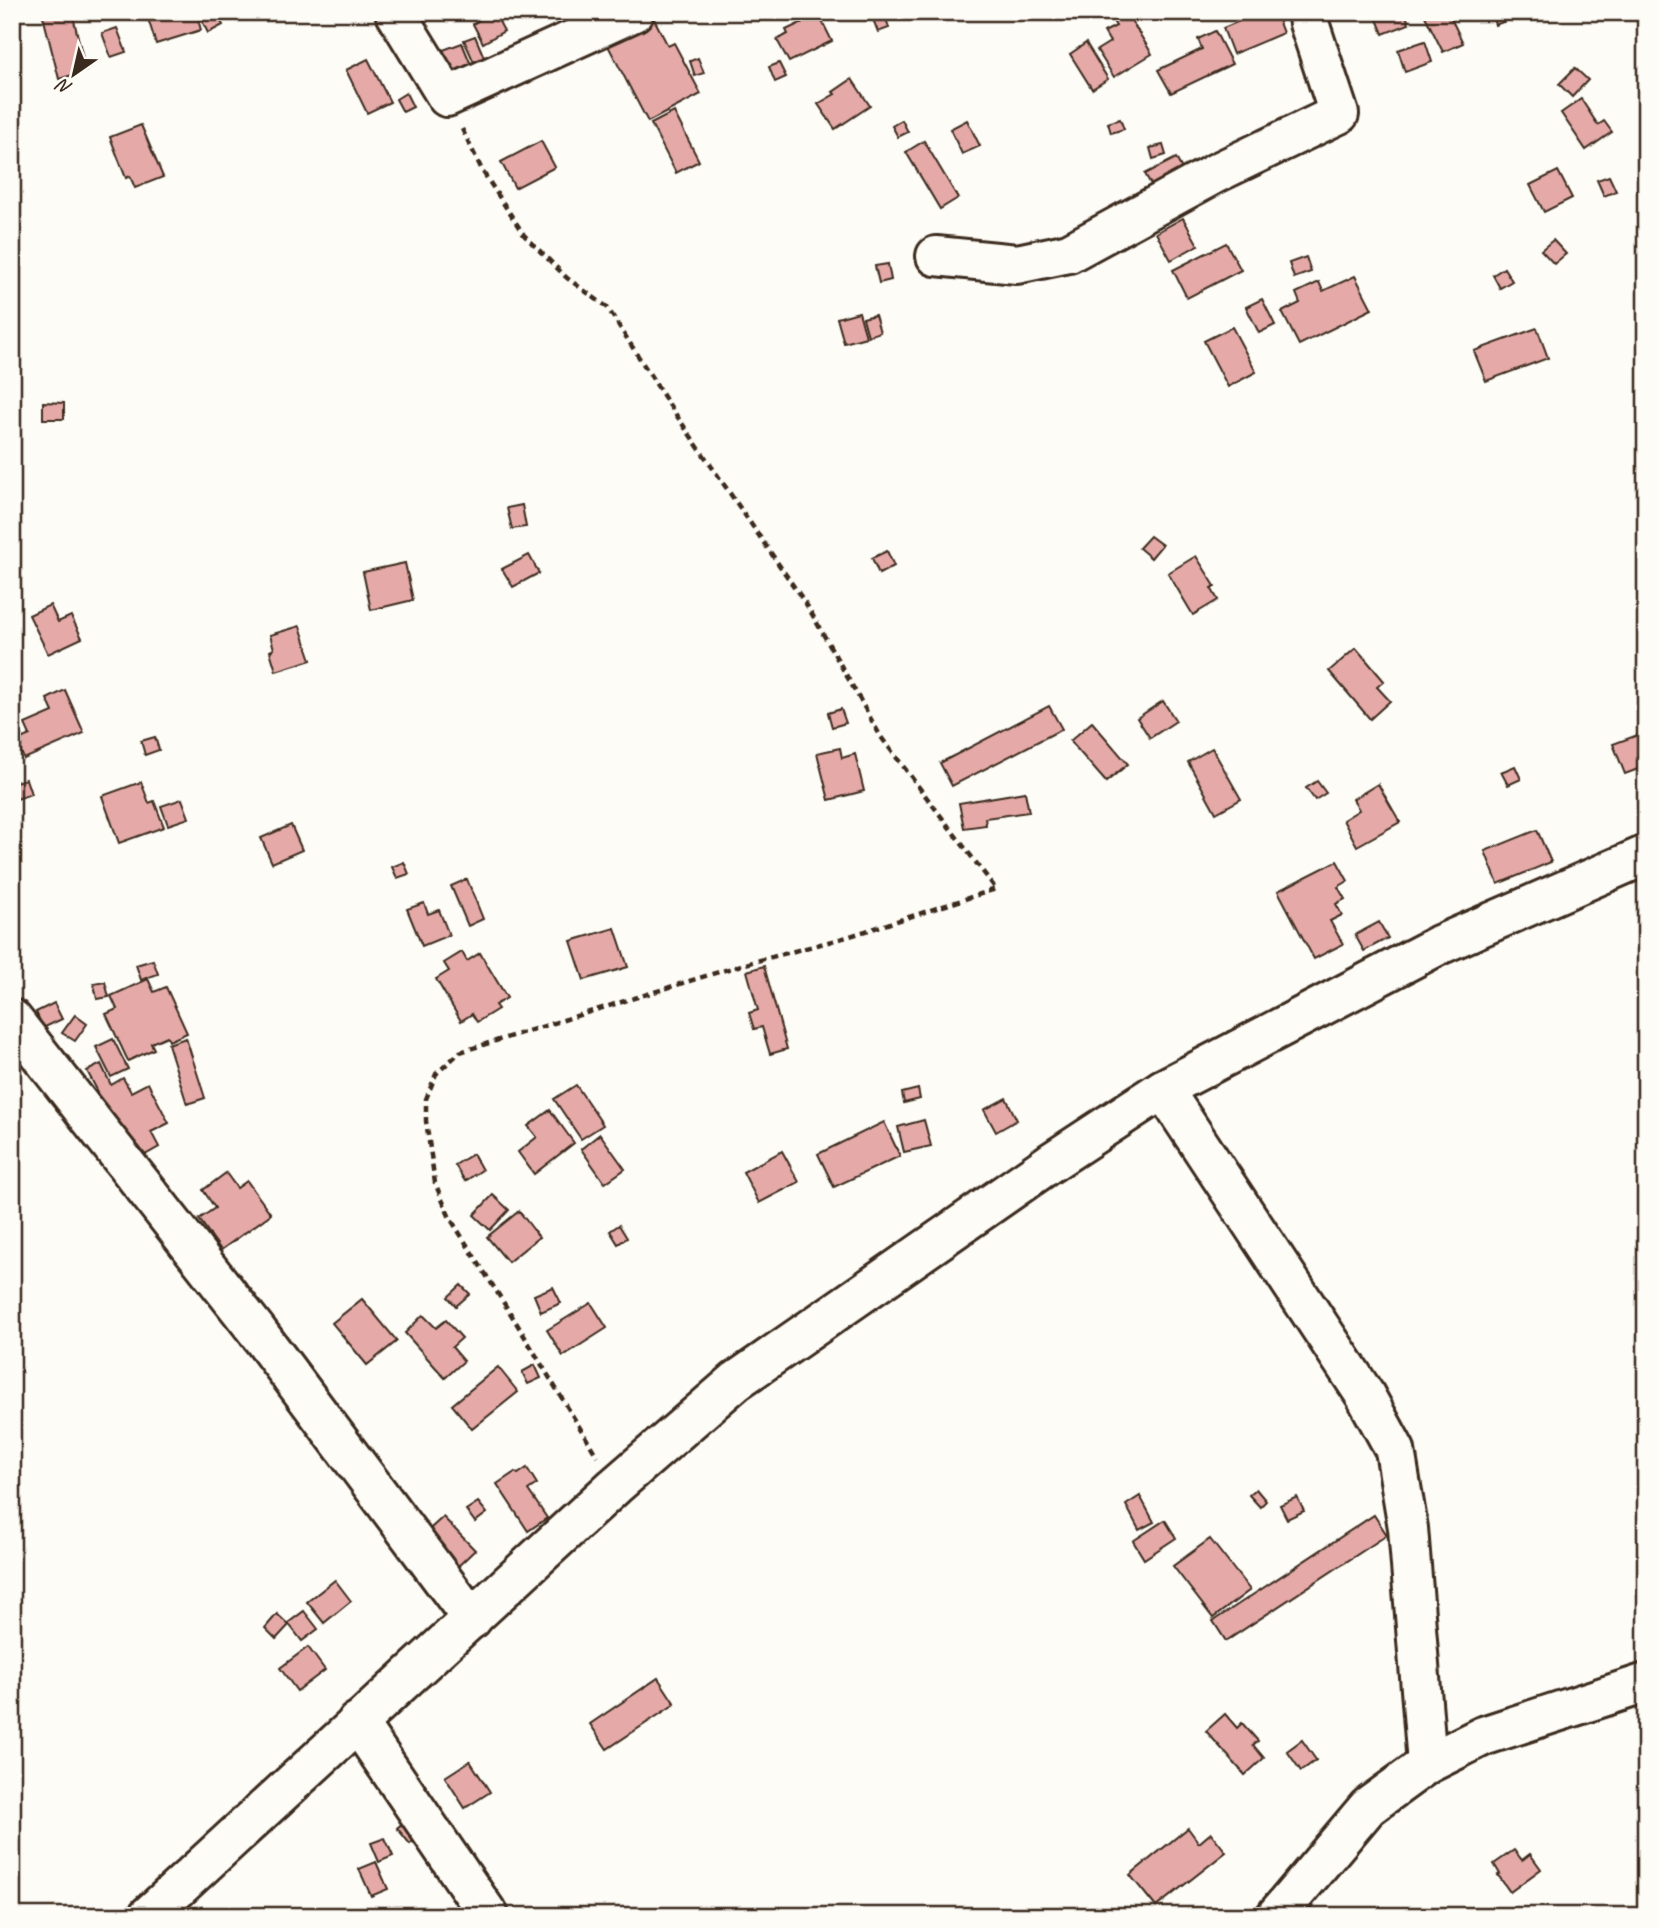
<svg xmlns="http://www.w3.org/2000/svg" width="1658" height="1928" font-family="Caveat,sans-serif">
  <rect width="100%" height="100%" fill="#fdfcf7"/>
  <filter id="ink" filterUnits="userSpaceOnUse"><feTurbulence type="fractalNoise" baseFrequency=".0143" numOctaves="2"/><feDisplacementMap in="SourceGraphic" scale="14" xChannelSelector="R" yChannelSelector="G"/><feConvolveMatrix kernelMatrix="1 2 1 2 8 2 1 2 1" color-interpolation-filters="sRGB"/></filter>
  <g filter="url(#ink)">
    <g fill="#e5aaa8" stroke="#3b2a1e" stroke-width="2">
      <polygon points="42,12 72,12 86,71 59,79"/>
      <polygon points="146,12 196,12 201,30 156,44"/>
      <polygon points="206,12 216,12 223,25 208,33 199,15"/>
      <polygon points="492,12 494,12 504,31 483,43 473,24"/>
      <polygon points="1113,12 1126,12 1152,54 1114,77 1097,50 1110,42 1104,32 1116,26 1109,15"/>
      <polygon points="1253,12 1275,12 1283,33 1233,54 1223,28 1254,15"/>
      <polygon points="1374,12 1405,12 1409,24 1383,34"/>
      <polygon points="1423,12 1448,12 1463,43 1443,52"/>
      <polygon points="1491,12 1503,12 1506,21 1495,25"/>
      <polygon points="652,15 668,46 674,43 701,94 648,122 605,40"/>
      <polygon points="885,15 889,28 878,32 873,19"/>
      <polygon points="820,17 832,41 789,62 777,40 788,34 786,30 811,18 811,21"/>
      <polygon points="117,28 126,52 111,57 102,33"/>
      <polygon points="1215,31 1232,64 1171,93 1158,70 1202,49 1198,39"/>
      <polygon points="475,36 486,62 476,67 464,40"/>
      <polygon points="1425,41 1432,62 1405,72 1398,50"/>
      <polygon points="462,43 472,67 454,75 443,50"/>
      <polygon points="1086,43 1108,79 1092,89 1070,54"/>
      <polygon points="698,58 704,73 695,76 690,61"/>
      <polygon points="368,59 390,102 367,113 346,70"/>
      <polygon points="779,63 786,77 775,82 769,67"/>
      <polygon points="1575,68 1588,80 1572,97 1559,84"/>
      <polygon points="852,79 870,106 835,129 818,104 835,94 833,92"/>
      <polygon points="406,93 413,107 403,112 396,99"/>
      <polygon points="1581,99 1598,125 1604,121 1612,132 1586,150 1561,113"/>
      <polygon points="674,112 699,161 676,173 651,124"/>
      <polygon points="1120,119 1124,129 1111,133 1108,123"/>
      <polygon points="902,120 908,132 898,137 892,126"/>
      <polygon points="967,120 980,146 962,154 950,129"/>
      <polygon points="141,125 163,177 135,188 130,176 126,178 110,137"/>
      <polygon points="541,141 555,167 515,188 501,162"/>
      <polygon points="924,141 958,198 940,209 906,152"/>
      <polygon points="1163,145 1166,155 1153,159 1150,148"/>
      <polygon points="1176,158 1189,182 1158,197 1145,174"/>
      <polygon points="1558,171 1572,198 1544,212 1530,185"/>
      <polygon points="1609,176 1616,191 1604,196 1597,180"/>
      <polygon points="1183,218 1198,245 1171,260 1156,233"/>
      <polygon points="1553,240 1566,254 1554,264 1541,250"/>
      <polygon points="1226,243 1241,270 1187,298 1173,270"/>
      <polygon points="1306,257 1311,272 1294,278 1289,263"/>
      <polygon points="888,264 891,280 879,283 875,266"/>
      <polygon points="1504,268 1512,281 1500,288 1493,275"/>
      <polygon points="1355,276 1372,309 1299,345 1282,312 1300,303 1296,293 1319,282 1323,291"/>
      <polygon points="1262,299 1275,325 1259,333 1246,307"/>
      <polygon points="859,312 866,337 844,343 837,318"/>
      <polygon points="875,315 880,332 868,336 863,318"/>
      <polygon points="1232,327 1256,372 1228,387 1204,341"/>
      <polygon points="1537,328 1548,358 1486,381 1474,351"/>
      <polygon points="43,402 64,403 64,419 43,419"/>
      <polygon points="522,505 526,527 512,529 507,508"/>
      <polygon points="1150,536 1162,545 1151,558 1139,548"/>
      <polygon points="887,551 894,566 879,574 872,558"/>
      <polygon points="529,555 539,573 513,587 502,569"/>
      <polygon points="1196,556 1215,586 1211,588 1218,600 1193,615 1168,573"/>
      <polygon points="405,563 413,600 371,610 363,572"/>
      <polygon points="50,605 58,622 71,616 82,638 48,654 29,615"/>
      <polygon points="300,626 311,660 276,671 270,651 274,649 270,635"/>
      <polygon points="1356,648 1384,681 1377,687 1390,701 1370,719 1329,671"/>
      <polygon points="65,690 84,733 24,759 16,741 30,735 25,724 53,712 47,699"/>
      <polygon points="1163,701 1176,721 1150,738 1137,718"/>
      <polygon points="1049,706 1062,729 952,786 940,763"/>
      <polygon points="841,709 846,723 832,727 828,713"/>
      <polygon points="1092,722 1128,764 1106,782 1070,741"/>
      <polygon points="1646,732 1646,766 1625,774 1613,744"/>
      <polygon points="155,737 159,750 145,755 141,741"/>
      <polygon points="840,748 842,758 855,754 864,791 829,800 817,753"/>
      <polygon points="1212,748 1241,799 1216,813 1188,762"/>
      <polygon points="1515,766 1521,779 1508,785 1501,772"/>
      <polygon points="26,779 31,794 17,799 12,783"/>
      <polygon points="1317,781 1326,793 1315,800 1306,788"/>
      <polygon points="141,782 149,803 154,801 164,827 119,843 102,796"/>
      <polygon points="1378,784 1400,822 1357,846 1343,820 1359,810 1353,799"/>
      <polygon points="1025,792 1029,812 985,818 986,825 964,828 959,803"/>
      <polygon points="182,799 189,818 168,825 161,806"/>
      <polygon points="291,825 302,850 272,863 261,838"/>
      <polygon points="1537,830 1551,862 1498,884 1485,851"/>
      <polygon points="1337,861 1348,881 1338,887 1345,899 1336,904 1342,915 1330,921 1343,944 1314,959 1278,891"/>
      <polygon points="404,862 409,874 397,878 392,867"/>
      <polygon points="467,879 483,919 468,926 451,886"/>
      <polygon points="424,903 428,914 439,910 449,935 422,946 407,909"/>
      <polygon points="1379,922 1388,938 1364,951 1355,935"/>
      <polygon points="615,928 628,967 584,980 571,941"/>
      <polygon points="462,952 467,961 480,953 507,998 495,1005 498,1009 477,1022 472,1014 461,1021 436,979 449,971 444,963"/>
      <polygon points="153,960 158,974 141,980 136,965"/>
      <polygon points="764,966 787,1049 770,1054 762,1027 754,1029 749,1013 758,1010 747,971"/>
      <polygon points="148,979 154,992 166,987 187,1033 169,1041 167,1036 151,1043 154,1049 128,1061 106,1014 117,1009 111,996"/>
      <polygon points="105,982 109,997 97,999 94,984"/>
      <polygon points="54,1003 62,1019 43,1028 36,1012"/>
      <polygon points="75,1015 87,1024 75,1041 62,1033"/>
      <polygon points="186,1038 205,1098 187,1104 168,1044"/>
      <polygon points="113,1039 128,1069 111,1077 96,1047"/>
      <polygon points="101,1064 111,1085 123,1078 131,1092 148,1083 169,1123 151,1132 159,1147 138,1159 93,1094 98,1092 87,1071"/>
      <polygon points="576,1085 603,1125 581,1139 554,1099"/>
      <polygon points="918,1089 920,1099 904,1103 902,1093"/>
      <polygon points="1006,1098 1017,1120 996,1132 984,1110"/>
      <polygon points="550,1110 574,1143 534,1174 518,1152 537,1137 528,1126"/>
      <polygon points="924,1120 931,1146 904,1152 898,1127"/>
      <polygon points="884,1122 900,1156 834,1187 818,1154"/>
      <polygon points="600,1134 625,1169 605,1183 581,1149"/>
      <polygon points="782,1151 799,1182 759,1203 743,1172"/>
      <polygon points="473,1154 482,1170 465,1181 455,1165"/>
      <polygon points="226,1173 237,1188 247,1181 271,1214 221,1250 199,1219 215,1208 203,1190"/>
      <polygon points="493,1195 509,1210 490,1230 474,1215"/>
      <polygon points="519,1211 539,1237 508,1262 487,1237"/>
      <polygon points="619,1225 627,1238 618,1244 610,1231"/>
      <polygon points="461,1285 470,1294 456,1306 448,1297"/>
      <polygon points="553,1287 561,1303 541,1312 534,1295"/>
      <polygon points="362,1299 397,1341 367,1365 332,1323"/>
      <polygon points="591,1303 607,1328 563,1356 547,1330"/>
      <polygon points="423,1315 436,1328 446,1320 462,1338 452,1347 464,1361 445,1378 405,1333"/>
      <polygon points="535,1365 541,1378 528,1384 522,1372"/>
      <polygon points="498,1367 518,1392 472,1429 452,1405"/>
      <polygon points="527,1468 537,1484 528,1490 547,1518 528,1531 497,1484 515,1472 518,1474"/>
      <polygon points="1256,1489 1266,1501 1260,1507 1249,1495"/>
      <polygon points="1140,1496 1154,1522 1139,1530 1126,1505"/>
      <polygon points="1297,1497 1304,1511 1287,1519 1280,1505"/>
      <polygon points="478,1502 487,1513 475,1522 466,1510"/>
      <polygon points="1374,1515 1387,1535 1226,1641 1213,1621"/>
      <polygon points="443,1517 475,1550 452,1572 420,1538"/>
      <polygon points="1165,1520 1176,1538 1144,1559 1133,1541"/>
      <polygon points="1210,1539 1250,1590 1213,1618 1173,1566"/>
      <polygon points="335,1580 351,1601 324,1623 307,1602"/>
      <polygon points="304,1611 318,1629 302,1641 288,1623"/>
      <polygon points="277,1614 289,1625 276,1639 265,1628"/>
      <polygon points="308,1647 325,1670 297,1691 280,1668"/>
      <polygon points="658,1678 675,1704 607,1749 590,1724"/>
      <polygon points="1225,1714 1237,1728 1242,1723 1258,1741 1253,1745 1264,1758 1245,1775 1206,1731"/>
      <polygon points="1302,1740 1316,1760 1301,1771 1287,1751"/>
      <polygon points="470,1761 490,1792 465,1808 445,1777"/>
      <polygon points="410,1817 424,1832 410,1844 397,1828"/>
      <polygon points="1188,1828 1199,1843 1211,1833 1226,1852 1156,1907 1130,1875"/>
      <polygon points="385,1838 393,1856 379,1862 371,1843"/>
      <polygon points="1514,1850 1522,1860 1530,1854 1541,1869 1510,1892 1498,1875 1500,1874 1494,1864"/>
      <polygon points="376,1862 388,1889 371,1896 359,1869"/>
    </g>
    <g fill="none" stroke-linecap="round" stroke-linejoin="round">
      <defs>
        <g id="minor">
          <polyline points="395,12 447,97 634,12"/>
          <polyline points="936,256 1017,264 1069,253 1216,173 1339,114 1309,23 1307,12"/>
          <polyline points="12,1019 257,1331 472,1619"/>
          <polyline points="1163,1089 1365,1395 1395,1450 1408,1528 1427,1764"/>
          <polyline points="357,1722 489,1916"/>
          <polyline points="148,1916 615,1486 736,1381 1050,1163 1163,1089 1439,945 1646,855"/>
          <polyline points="1276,1916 1368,1807 1427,1764 1483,1736 1646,1683"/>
        </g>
      </defs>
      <use href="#minor" stroke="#3b2a1e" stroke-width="44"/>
      <polyline stroke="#3b2a1e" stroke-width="4.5" stroke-dasharray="7 5" stroke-linecap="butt" points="462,129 483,172 524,235 567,278 607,307 668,403 808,607 881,737 996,889 847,937 738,966 460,1052 436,1074 426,1099 426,1121 435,1183 450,1218 514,1319 597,1456"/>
      <use href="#minor" stroke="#fdfcf7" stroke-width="38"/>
    </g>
  </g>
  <rect width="1658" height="1928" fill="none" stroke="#fdfcf7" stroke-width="42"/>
  <rect x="21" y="21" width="1616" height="1886" fill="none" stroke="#3b2a1e" stroke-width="2.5" filter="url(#ink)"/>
  <g transform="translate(74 74) rotate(214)" stroke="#fdfcf7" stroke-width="5" paint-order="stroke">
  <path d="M0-5L12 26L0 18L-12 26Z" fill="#3b2a1e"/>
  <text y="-10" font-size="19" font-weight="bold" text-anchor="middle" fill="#3b2a1e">N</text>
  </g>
</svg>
